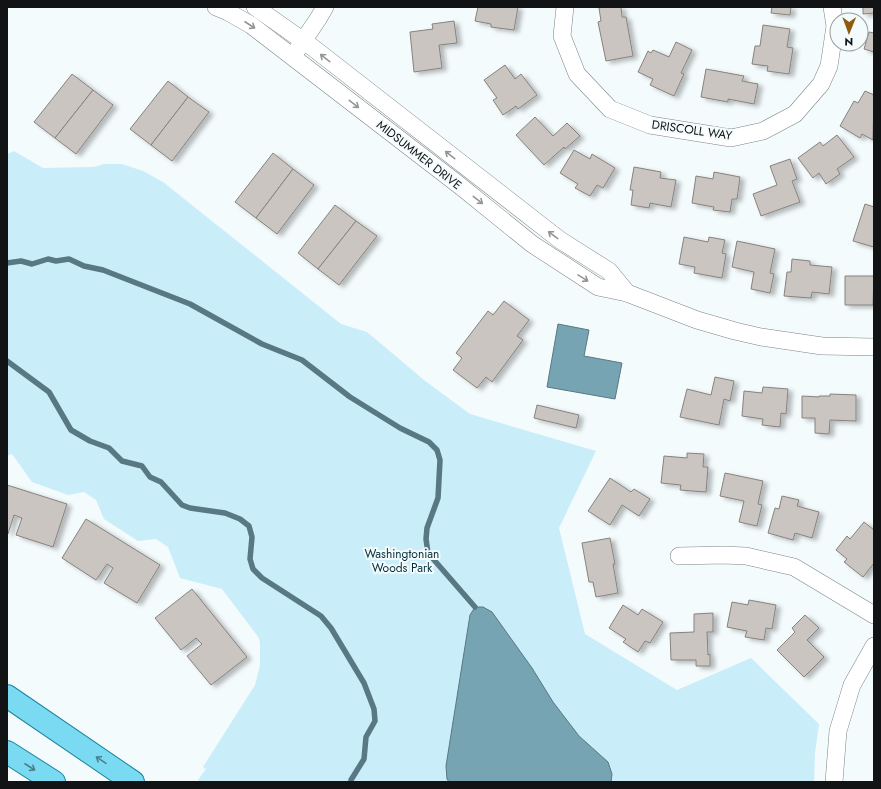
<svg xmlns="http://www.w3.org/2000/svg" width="881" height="789" font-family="Jost,sans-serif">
  <defs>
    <filter id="shadow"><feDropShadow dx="4.5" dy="2.5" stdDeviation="2" flood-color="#0004"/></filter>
  </defs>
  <rect width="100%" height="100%" fill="#f4fbfd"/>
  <polygon fill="#c9edf9" points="14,151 43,168 94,167 104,164 122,164 143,171 163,182 341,324 367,332 424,380 470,414 596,451 559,528 585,634 677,690 751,658 819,724 815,753 814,782 201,782 198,780 206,769 203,767 255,685 260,665 260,643 259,638 222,589 180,578 168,547 156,539 138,541 104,519 96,500 84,492 68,495 32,482 12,454 7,456 7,154"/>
  <g fill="#77a4b2" stroke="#587883">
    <polygon points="558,324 589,330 584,356 622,363 615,399 547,387"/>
    <polygon points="475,607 483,607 492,612 532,668 553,702 579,736 608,762 612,774 611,782 449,782 447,779 446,766 470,615"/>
  </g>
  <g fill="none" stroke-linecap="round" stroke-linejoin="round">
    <g stroke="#587883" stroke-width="5.5">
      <polyline points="7,263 21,261 32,264 48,259 56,261 69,259 84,266 103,270 190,304 262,344 302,360 350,397 400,428 429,442 437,450 440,460 438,498 427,528 426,539 428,553 475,607"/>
      <polyline points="7,361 49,392 71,430 90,441 109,448 122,461 142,466 150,477 161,482 182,505 190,508 225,513 240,519 249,526 252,537 250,559 253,569 262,578 321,616 331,628 364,683 374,709 375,721 366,737 364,759 351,780 351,782"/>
    </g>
  </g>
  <g fill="#cac5c1" stroke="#86827e" filter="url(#shadow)">
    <polygon points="478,7 518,7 514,30 491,27 491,24 475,21"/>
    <polygon points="604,7 621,7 622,17 626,17 633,56 606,61 598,22 601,21 599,8"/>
    <polygon points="772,7 791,7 790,15 771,13"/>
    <polygon points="863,7 874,7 874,13 863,14"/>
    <polygon points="454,21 457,43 439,45 442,68 414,72 410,32 433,29 432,24"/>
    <polygon points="763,25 790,29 787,47 793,48 789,74 767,71 768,66 752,64 755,46 760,46"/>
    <polygon points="869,32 874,33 874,52 864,49"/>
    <polygon points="676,42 692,50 681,73 684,74 674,96 650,85 653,79 638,72 648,51 651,53 653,50 669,57"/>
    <polygon points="505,65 515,79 521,74 537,95 518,109 516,106 503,115 493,100 497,98 484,80"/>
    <polygon points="706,69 744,76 742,81 758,84 754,104 728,99 728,102 701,97"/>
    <polygon points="72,74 93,90 55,138 34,122"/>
    <polygon points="168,81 188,97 151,145 130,129"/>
    <polygon points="93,90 113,105 76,154 55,138"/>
    <polygon points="865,91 874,95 873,140 862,134 860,138 840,126 854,101 858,103"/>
    <polygon points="188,97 209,112 172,161 151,145"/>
    <polygon points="535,117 553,136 567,123 580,136 565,149 564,147 544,165 516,135"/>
    <polygon points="837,135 854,157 837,169 840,174 826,184 819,173 813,178 798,158 820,142 823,146"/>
    <polygon points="574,150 590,159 592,154 615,168 603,188 597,185 590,196 575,188 578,184 560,173"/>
    <polygon points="273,153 293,169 256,218 235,202"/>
    <polygon points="790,159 797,179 792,181 800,202 761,216 753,194 777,185 770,166"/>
    <polygon points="634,167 661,172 660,178 676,180 671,207 650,203 649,208 631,205 633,190 630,190"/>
    <polygon points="293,169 314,185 277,234 256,218"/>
    <polygon points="714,172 740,177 737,199 732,199 730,212 713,210 714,207 692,203 696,176 713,179"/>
    <polygon points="865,204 874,207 874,247 853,241"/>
    <polygon points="335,205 356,221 318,269 298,253"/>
    <polygon points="356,221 377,236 339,285 318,269"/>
    <polygon points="684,237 708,242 709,237 725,240 722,253 726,254 722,278 694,273 695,267 679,264"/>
    <polygon points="737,241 775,249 770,273 774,274 770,293 751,289 754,272 732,267"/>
    <polygon points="792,259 810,261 810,265 832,267 829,294 812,292 811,298 784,296 787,272 791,272"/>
    <polygon points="845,276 874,276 873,305 845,305"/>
    <polygon points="504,301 529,320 517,336 523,340 492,382 486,377 477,388 453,370 462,358 456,353 488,311 493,315"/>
    <polygon points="715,377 734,381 730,401 724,399 719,425 680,417 687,389 711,395"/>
    <polygon points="763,387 788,389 786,414 781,413 780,427 762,425 763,419 742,416 744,391 762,393"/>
    <polygon points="830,394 856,395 856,421 830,420 829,434 815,433 815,418 802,418 802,396 819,397 819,396 830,396"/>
    <polygon points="537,405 579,415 576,428 534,418"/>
    <polygon points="687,453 704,454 703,467 708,467 706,492 680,490 681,485 661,483 664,456 687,458"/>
    <polygon points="725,473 763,481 758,504 762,505 757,526 739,522 744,501 720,496"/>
    <polygon points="610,478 631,492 634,489 650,499 639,516 622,505 610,525 588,511"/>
    <polygon points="7,485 67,504 53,547 16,535 22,518 14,515 8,534 7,533"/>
    <polygon points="782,496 799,500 797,506 819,512 812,538 795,533 793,540 768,533 775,508 779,509"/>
    <polygon points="86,519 160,565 137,603 104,583 113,568 107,564 96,580 62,558"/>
    <polygon points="864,522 874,530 874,563 863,577 844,562 847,559 836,550 847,536 850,539"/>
    <polygon points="610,538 615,564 613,564 618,593 596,597 593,582 589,582 582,543"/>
    <polygon points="192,589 247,657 211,685 187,656 202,644 196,638 181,650 155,618"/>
    <polygon points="749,600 776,605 772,629 766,628 764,640 745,637 747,631 727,627 732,602 748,605"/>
    <polygon points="623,605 638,615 642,609 663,622 650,643 645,641 638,652 623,642 626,639 609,628"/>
    <polygon points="713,613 713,632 707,632 708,655 710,654 710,666 696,666 696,660 671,660 670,633 694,632 694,614"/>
    <polygon points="805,615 819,628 807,640 824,657 804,677 777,650 795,632 792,628"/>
  </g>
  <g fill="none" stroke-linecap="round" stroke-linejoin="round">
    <defs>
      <g id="street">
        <polyline points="216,7 228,12 251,25 459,185 532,244 598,287 627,293 697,320 735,331 761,337 822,346 874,347"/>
        <polyline points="255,7 312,47 560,240 609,271 627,293"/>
        <polyline points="565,7 562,36 577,74 610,109 650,125 731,138 763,131 795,114 821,84 829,66 835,26 832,7"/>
        <polyline points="297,50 318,19 325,7"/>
        <polyline points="679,556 723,555 746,556 794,567 874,615"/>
        <polyline points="834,782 838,731 852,685 874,646"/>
      </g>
      <g id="primary">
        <polyline points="7,696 133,782"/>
        <polyline points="7,752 54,782"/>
      </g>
    </defs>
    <use href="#street" stroke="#7e8486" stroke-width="18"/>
    <use href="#primary" stroke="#1c849d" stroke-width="24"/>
    <use href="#street" stroke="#fff" stroke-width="17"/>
    <use href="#primary" stroke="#7adaf1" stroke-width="22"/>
  </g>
  <defs><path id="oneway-shaft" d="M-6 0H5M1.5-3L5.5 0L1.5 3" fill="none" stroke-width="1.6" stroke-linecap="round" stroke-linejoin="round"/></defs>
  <g stroke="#949595">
    <use href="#oneway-shaft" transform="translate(250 25) rotate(33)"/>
    <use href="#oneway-shaft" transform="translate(325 58) rotate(-142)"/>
    <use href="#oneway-shaft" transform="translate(354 104) rotate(38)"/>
    <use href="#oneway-shaft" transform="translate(450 155) rotate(-142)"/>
    <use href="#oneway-shaft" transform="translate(478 200) rotate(38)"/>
    <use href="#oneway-shaft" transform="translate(553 235) rotate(-143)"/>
    <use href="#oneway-shaft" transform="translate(583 278) rotate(32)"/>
  </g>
  <g stroke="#4b808e">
    <use href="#oneway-shaft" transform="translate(101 760) rotate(-146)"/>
    <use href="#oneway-shaft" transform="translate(30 767) rotate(33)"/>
  </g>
  <g text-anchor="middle" stroke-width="4" stroke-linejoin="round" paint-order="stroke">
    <g font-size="12" fill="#111314" stroke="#f4fbfd">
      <text transform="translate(692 130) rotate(8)" y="4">DRISCOLL WAY</text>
      <text transform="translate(419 155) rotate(38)" y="4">MIDSUMMER DRIVE</text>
    </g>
    <g font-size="12" fill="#032f3a" stroke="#f4fbfd">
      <text x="402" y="558">Washingtonian<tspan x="402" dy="14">Woods Park</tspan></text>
    </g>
  </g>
  <rect width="881" height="789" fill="none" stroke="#111314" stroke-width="16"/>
  <g transform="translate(849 32) rotate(181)"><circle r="19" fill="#f4fbfd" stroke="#999ea0"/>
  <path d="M0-3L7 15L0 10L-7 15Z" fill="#8f5b0d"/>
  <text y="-6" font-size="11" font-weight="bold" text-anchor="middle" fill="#111314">N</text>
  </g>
</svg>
